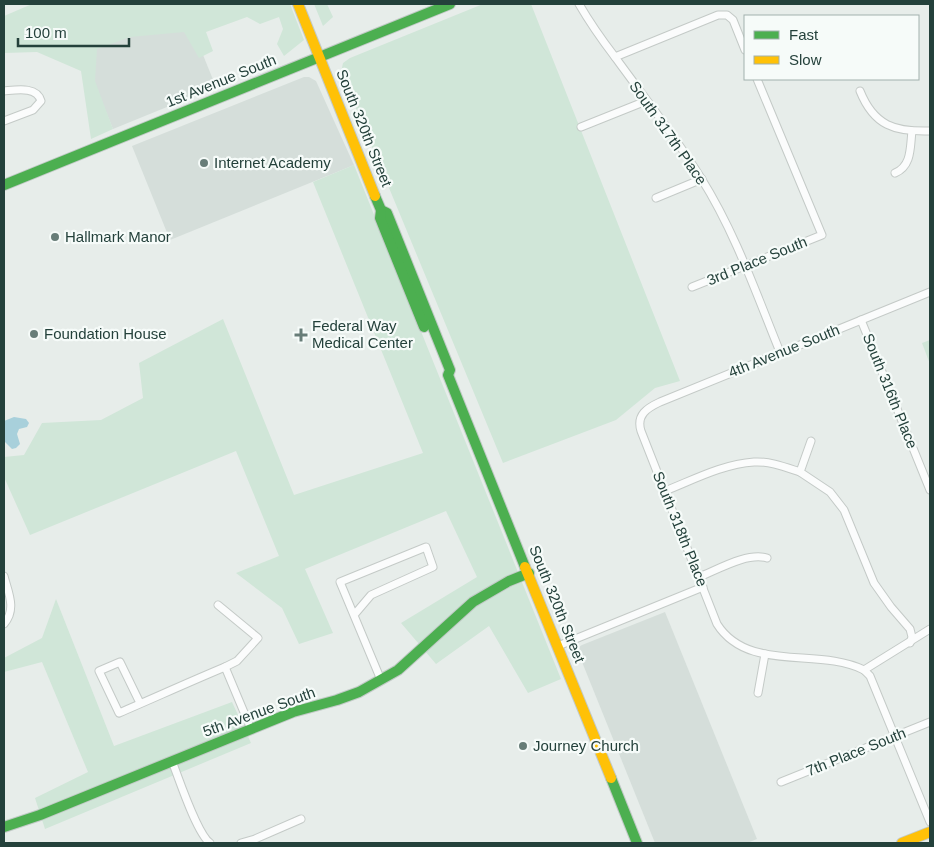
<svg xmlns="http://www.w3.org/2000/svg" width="934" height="847" font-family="Arial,sans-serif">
  <rect width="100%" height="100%" fill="#e7edea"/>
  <g fill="#d5deda">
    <polygon points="184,8 216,87 113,129 81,50"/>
    <polygon points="304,77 309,77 316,81 354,165 170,240 132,146"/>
    <polygon points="665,612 757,839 747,843 655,843 578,652 579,647 582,645"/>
  </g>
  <g fill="#d0e6d8">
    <polygon points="32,4 290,4 304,40 284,56 277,44 283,29 279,17 260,24 247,17 206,32 213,51 199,58 184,32 130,37 97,49 95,81 113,129 91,139 81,71 37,52 4,53 4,16"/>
    <polygon points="314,4 327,4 333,17 323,26"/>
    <polygon points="483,4 531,4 680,381 655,388 616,420 503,463 341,72 343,63 350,58"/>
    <polygon points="354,165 561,679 528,693 489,626 436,664 401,623 477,577 446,511 305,569 333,633 299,644 282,608 236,573 279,556 236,451 30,535 4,477 4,457 24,455 42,423 101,420 143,398 139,363 223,319 294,495 423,453 313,182"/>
    <polygon points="930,340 930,364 922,343"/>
    <polygon points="56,599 114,746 232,702 251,743 45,829 35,798 88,772 42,662 4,672 4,658 42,638"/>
  </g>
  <polygon fill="#a8d0db" points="14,417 26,419 29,423 27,427 19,429 17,434 20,444 16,448 12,449 4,441 4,421"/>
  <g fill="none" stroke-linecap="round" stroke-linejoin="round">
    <defs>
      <g id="street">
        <path d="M579,4C590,23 602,40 615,57C644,97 675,136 701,178C735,232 756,293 780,352"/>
        <polyline points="615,57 718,15 727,15 733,20 745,50"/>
        <path d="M4,91C16,90 37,86 41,101L33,110L4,121"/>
        <path d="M860,91C874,126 895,132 930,131"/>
        <polyline points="581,127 646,101"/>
        <path d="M895,173C912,166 910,147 912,131"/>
        <polyline points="656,198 702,179"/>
        <polyline points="692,287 822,235 757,79"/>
        <path d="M930,292L660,402C647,408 636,415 641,431L717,624C748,673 818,647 864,670L930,629"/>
        <polyline points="861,320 930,490"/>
        <polyline points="811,441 800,472 830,492 844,510 874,583 891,607 910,629 912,637 910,643"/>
        <path d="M665,491C693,480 723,464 754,462C770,461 785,467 800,472"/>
        <path d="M4,576C8,592 17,609 4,624"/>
        <path d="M699,577C717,570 747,552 767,558"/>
        <polyline points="354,615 371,595 433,567 426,547 340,582 381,680"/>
        <polyline points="558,646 703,587"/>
        <polyline points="225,667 251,729"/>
        <polyline points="864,670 870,676 930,822"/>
        <polyline points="758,693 765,654"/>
        <path d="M140,703L120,662L99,671L119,713C154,698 189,682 225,667L237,661L258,638L218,605"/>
        <path d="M172,761C179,779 197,834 210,843"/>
        <polyline points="781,782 930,722"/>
        <polyline points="241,843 255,839 301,819"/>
      </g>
      <g id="fast">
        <polyline points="4,185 450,4"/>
        <polyline points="375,196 381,210 387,213 450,370 448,375 525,567"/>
        <polyline points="381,210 380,218 424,327"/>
        <polyline points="611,778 637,843"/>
        <polyline points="4,827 40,815 293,712 337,700 359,692 398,670 473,602 509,581 529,573"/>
      </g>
      <g id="slow">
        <polyline points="298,4 375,196"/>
        <polyline points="525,567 611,778"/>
        <polyline points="902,843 930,832"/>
      </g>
    </defs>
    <use href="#street" stroke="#c4cac7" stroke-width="9"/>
    <use href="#fast" stroke="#c2cac7" stroke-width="12"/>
    <use href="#slow" stroke="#c2cac7" stroke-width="12"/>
    <use href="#street" stroke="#fbfcfc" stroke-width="7"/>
    <use href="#fast" stroke="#4caf50" stroke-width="10"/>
    <use href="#slow" stroke="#ffc107" stroke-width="10"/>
  </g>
  <g fill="#687d78" stroke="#f6fbf9" stroke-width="2">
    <circle cx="204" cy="163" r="5"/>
    <circle cx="55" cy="237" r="5"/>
    <circle cx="34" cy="334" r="5"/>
    <path d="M298.5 327.5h5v5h5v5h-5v5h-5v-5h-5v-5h5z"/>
    <circle cx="523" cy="746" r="5"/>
  </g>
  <g text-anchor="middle" stroke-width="4.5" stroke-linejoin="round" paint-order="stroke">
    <g font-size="15" fill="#24413b" stroke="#f6fbf9">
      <text transform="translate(221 81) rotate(-22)" y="5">1st Avenue South</text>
      <text transform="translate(364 128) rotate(68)" y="5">South 320th Street</text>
      <text transform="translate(668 133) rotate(55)" y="5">South 317th Place</text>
      <text transform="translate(757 261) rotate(-22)" y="5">3rd Place South</text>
      <text transform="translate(784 351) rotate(-22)" y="5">4th Avenue South</text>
      <text transform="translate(890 391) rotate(68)" y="5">South 316th Place</text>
      <text transform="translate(680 529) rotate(68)" y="5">South 318th Place</text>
      <text transform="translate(557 604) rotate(68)" y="5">South 320th Street</text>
      <text transform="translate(259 712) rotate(-20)" y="5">5th Avenue South</text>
      <text transform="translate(856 752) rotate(-22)" y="5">7th Place South</text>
    </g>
    <g font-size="15" fill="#24413b" stroke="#f6fbf9" text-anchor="start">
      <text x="214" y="168">Internet Academy</text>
      <text x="65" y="242">Hallmark Manor</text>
      <text x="312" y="331">Federal Way<tspan x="312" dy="17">Medical Center</tspan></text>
      <text x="44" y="339">Foundation House</text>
      <text x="533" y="751">Journey Church</text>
    </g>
  </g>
  <rect width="934" height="847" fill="none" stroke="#24413b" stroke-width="10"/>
  <rect x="744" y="15" width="175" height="65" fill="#f6fbf9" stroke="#a2b1ad"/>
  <rect x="754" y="31" width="25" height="8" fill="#4caf50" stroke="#a2b1ad"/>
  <text x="789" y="40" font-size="15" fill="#24413b">Fast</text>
  <rect x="754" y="56" width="25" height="8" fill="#ffc107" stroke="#a2b1ad"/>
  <text x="789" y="65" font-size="15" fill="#24413b">Slow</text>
  <path d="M18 38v8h111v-8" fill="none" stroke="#24413b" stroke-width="2.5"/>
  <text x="25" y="38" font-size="15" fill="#24413b" stroke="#f6fbf9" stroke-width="4" paint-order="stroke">100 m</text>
</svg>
